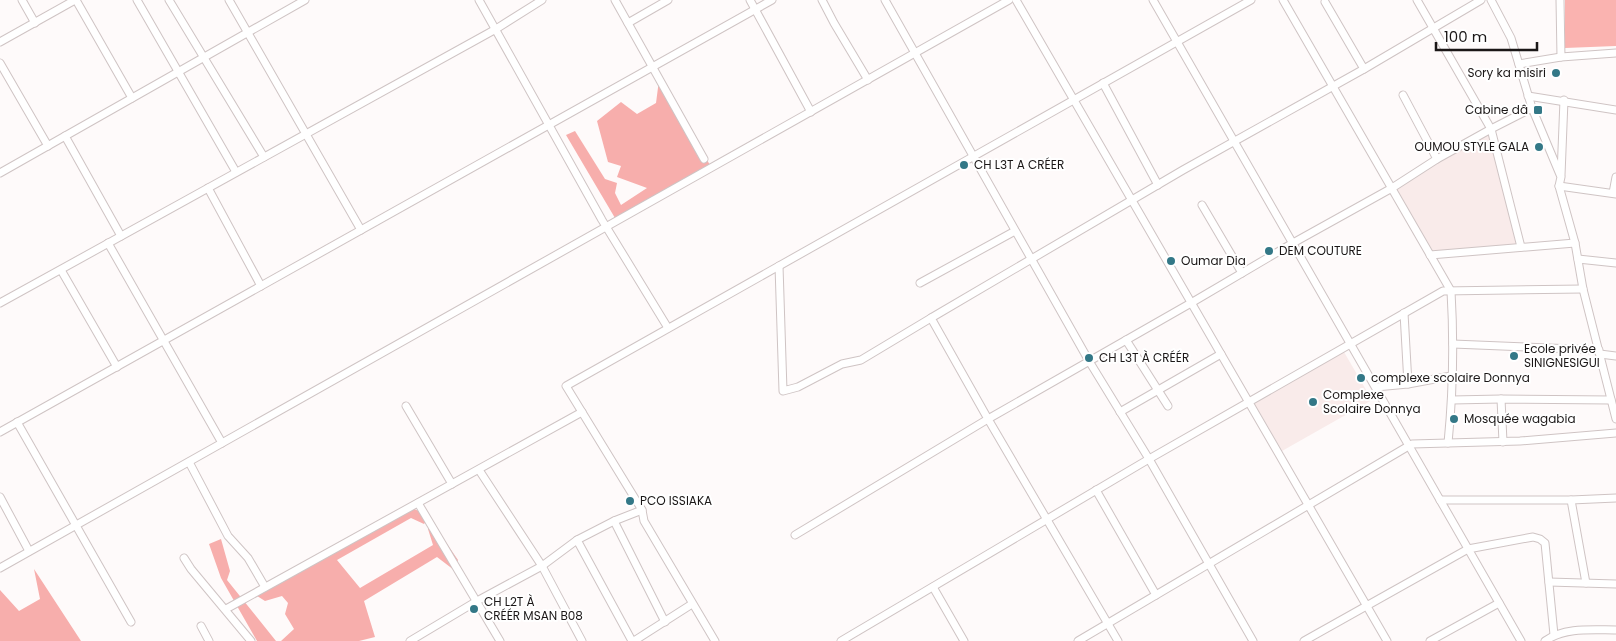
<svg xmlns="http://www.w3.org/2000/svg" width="1616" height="641" font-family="Poppins,sans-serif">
  <rect width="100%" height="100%" fill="#fefafa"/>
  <g fill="#f9ebea">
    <polygon points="1490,131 1519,246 1431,254 1393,188"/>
    <polygon points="1344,352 1372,400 1282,451 1254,403"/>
  </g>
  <polygon fill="#fab3b0" points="1565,0 1616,0 1616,46 1565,48"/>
  <g fill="#f7aeac">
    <polygon points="659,80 710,165 615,218 566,135 575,131 605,179 617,183 615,193 621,205 647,188 617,177 621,166 608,162 597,121 621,102 637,114 656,103"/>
    <polygon points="412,508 430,516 424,524 411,518 337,560 360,588 433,545 428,529 434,525 458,560 454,570 437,557 364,601 375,637 359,641 281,641 294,629 285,614 288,603 282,596 265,601 251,592"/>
    <polygon points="221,539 230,571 227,580 276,641 257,641 221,578 209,544"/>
    <polygon points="34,569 81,641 0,641 0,590 19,611 40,599"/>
  </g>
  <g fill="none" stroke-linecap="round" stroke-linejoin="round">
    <defs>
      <g id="street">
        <polyline points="22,0 35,23"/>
        <polyline points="76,0 132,98"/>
        <polyline points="137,0 236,172"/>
        <polyline points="169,0 264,157"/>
        <polyline points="229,0 361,230"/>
        <polyline points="479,0 602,220 668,328"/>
        <polyline points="615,0 704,159"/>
        <polyline points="750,0 811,112"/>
        <polyline points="822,0 834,23 868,80"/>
        <polyline points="885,0 1089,361 1149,459 1253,641"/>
        <polyline points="1016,0 1387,641"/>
        <polyline points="1153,0 1521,641"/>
        <path d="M1283,0L1451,291C1454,342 1453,393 1448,443"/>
        <polyline points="1417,0 1491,129 1521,247"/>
        <polyline points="1491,0 1511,38 1532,108 1561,177 1559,186 1575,243 1583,289 1616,419"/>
        <polyline points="1560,0 1561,57 1616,53"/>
        <polyline points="1325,2 1364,69"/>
        <polyline points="628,23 668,0"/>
        <polyline points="0,42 75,0"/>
        <polyline points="0,63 48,146"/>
        <polyline points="1519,64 1561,57"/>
        <polyline points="1103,83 1158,185"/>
        <polyline points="1403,95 1437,159"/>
        <polyline points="1528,96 1616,110"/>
        <polyline points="65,136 121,236"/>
        <polyline points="0,173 305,0"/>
        <polyline points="1561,175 1564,100"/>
        <polyline points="1559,186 1616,194"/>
        <polyline points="208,188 261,286"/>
        <polyline points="1613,193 1616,177"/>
        <polyline points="1202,205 1242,273"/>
        <polyline points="108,243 222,443"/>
        <polyline points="1430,255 1575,243"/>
        <polyline points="1578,259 1616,263"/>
        <polyline points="779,266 783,391 798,387 842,364 861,360 931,318"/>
        <polyline points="61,270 117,367"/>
        <polyline points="920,283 1015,231"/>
        <polyline points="0,303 496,29 542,0"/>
        <polyline points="1126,340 1168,406"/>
        <polyline points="1453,344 1599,350"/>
        <polyline points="1600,354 1616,356"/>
        <polyline points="1408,384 1451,376"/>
        <polyline points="1376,387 1408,384 1404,313"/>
        <polyline points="1452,400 1501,399"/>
        <polyline points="406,406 452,484"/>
        <polyline points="1120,412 1221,354"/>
        <polyline points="17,422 131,622"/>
        <polyline points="0,432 772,0"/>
        <polyline points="1503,442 1501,399 1611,400"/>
        <polyline points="189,462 228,536 248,558 265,587"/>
        <polyline points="479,470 542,566 582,641"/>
        <polyline points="1096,490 1156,595"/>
        <polyline points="0,497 29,551"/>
        <polyline points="1440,500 1571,500 1586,583"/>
        <polyline points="1571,500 1616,498"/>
        <polyline points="418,503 500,641"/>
        <polyline points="614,521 665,622"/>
        <polyline points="795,535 988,419 931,318 1183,170 1364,69 1481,0"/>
        <polyline points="577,540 632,641"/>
        <polyline points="184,558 191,569 251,641"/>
        <polyline points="0,568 1009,0"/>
        <polyline points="1549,582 1616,584"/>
        <polyline points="933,587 964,641"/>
        <polyline points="226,609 582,412"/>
        <polyline points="201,626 209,641"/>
        <polyline points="410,641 477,601 542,566 577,540 614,521 642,510"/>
        <polyline points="634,641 692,604"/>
        <polyline points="715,641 644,521 642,510 566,386 1251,0"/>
        <polyline points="841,641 1149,459 1443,291 1583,289"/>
        <polyline points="1078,641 1412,444 1520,441 1616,433"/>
        <polyline points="1118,641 988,419 1191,303 1293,243 1392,188 1437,159 1491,129 1532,108"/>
        <polyline points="1304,641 1468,549 1533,537 1540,539 1545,543 1554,635"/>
        <polyline points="1430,641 1499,603"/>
        <path d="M1545,641C1565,627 1592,630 1616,630"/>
      </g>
    </defs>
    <use href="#street" stroke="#cfc4c4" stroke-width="9"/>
    <use href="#street" stroke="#fff" stroke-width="7"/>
  </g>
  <g fill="#337887" stroke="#fff" stroke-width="2">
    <circle cx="1556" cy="73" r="5"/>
    <rect x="1533" y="105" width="10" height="10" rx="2.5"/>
    <circle cx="1539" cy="147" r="5"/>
    <circle cx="964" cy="165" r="5"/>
    <circle cx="1269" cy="251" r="5"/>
    <circle cx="1171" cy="261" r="5"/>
    <circle cx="1514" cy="356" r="5"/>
    <circle cx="1089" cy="358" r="5"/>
    <circle cx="1361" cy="378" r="5"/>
    <circle cx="1313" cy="402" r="5"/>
    <circle cx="1454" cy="419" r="5"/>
    <circle cx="630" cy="501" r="5"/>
    <circle cx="474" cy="609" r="5"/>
  </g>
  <g text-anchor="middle" stroke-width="4" stroke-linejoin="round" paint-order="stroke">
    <g font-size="12" fill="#1b1717" stroke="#fff" text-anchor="start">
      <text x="1546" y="77" text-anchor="end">Sory ka misiri</text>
      <text x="1528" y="114" text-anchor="end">Cabine dâ</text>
      <text x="1529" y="151" text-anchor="end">OUMOU STYLE GALA</text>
      <text x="974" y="169">CH L3T A CRÉER</text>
      <text x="1279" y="255">DEM COUTURE</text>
      <text x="1181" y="265">Oumar Dia</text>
      <text x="1524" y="353">Ecole privée<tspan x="1524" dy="14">SINIGNESIGUI</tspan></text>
      <text x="1099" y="362">CH L3T À CRÉÉR</text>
      <text x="1371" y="382">complexe scolaire Donnya</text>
      <text x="1323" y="399">Complexe<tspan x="1323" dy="14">Scolaire Donnya</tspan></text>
      <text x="1464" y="423">Mosquée wagabia</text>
      <text x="640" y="505">PCO ISSIAKA</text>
      <text x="484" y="606">CH L2T À<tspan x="484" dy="14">CRÉÉR MSAN B08</tspan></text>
    </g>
  </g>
  <path d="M1436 42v8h101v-8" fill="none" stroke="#1b1717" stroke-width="2.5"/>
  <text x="1444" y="42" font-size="15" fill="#1b1717" stroke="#ffffff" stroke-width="4" paint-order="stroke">100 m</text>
</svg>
